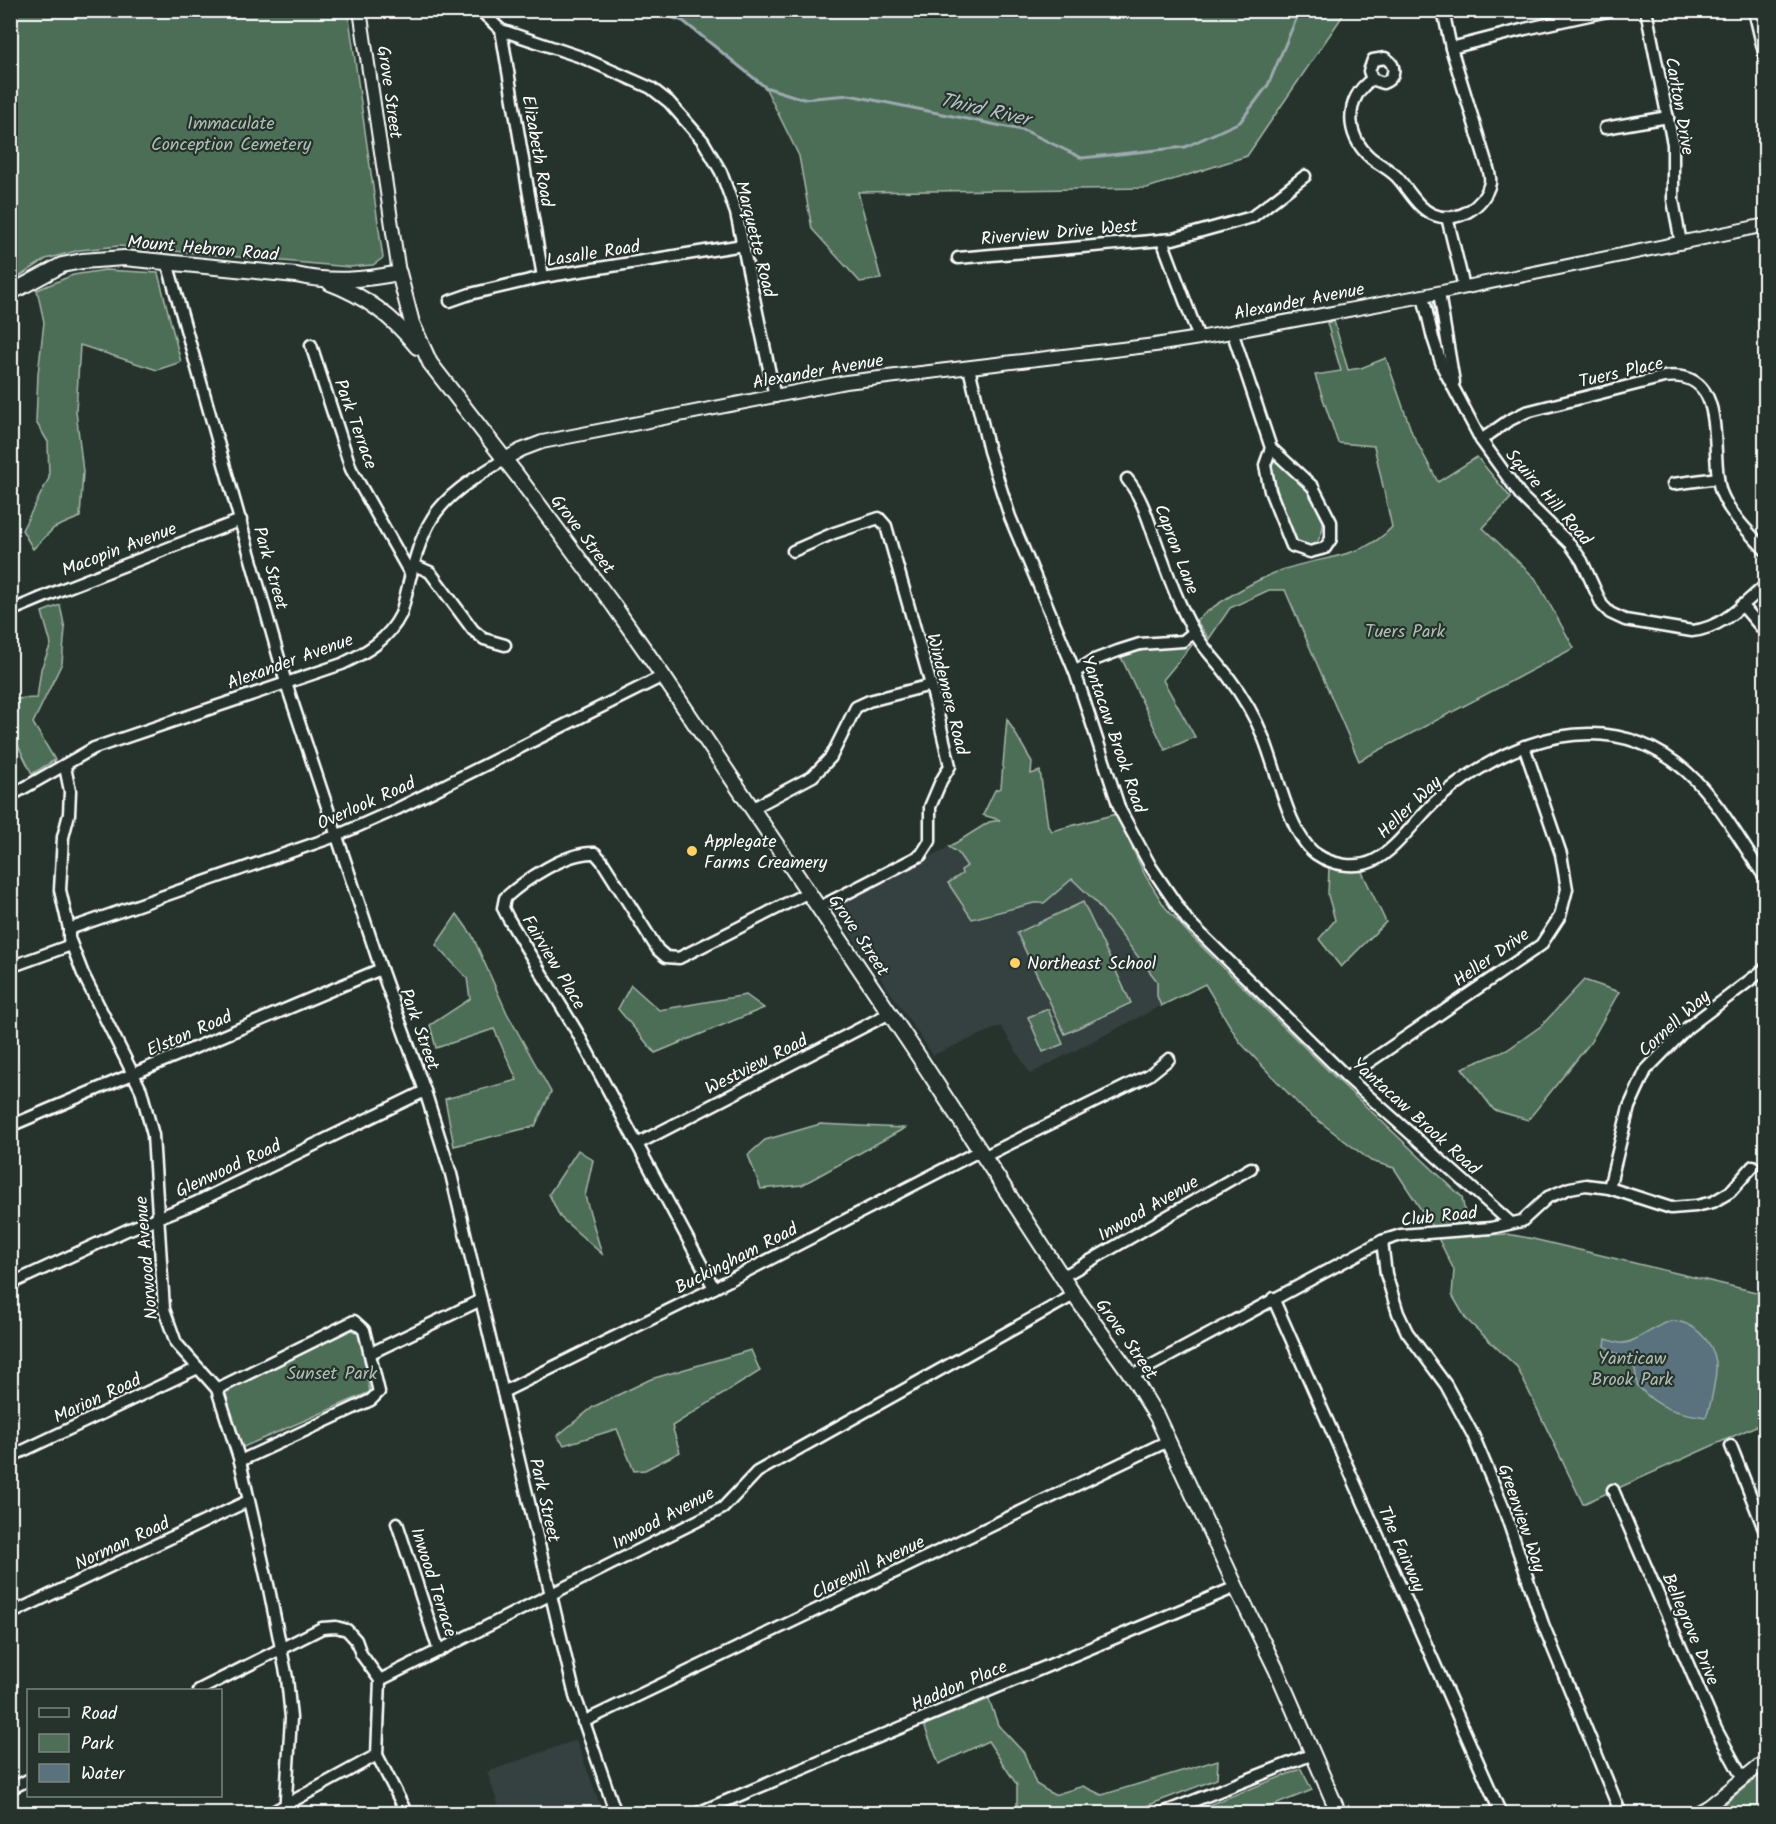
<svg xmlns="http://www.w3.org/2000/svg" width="1776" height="1824" font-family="Kalam,sans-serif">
  <rect width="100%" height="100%" fill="#26332d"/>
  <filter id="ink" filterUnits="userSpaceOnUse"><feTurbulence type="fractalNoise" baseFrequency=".0167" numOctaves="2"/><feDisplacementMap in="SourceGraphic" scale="12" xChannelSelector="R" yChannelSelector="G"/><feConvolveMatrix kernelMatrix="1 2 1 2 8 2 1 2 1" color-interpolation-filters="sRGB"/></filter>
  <g filter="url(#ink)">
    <g fill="#354141">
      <polygon points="949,847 1077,865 1185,993 1030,1074 1001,1026 933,1055 832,907"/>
      <polygon points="576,1740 603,1813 501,1813 487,1772"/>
    </g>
    <g fill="#4e6e57" stroke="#a6b6ab" stroke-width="1.5">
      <polygon points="10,11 348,11 383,258 373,265 349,267 119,246 80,250 46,259 11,282"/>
      <polygon points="650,11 1346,11 1247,156 1147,188 858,192 881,279 860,282 812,229 799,156 765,87 683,21"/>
      <polygon points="105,270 158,273 181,362 157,370 80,345 76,411 83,472 80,517 54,528 33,549 22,530 49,478 48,442 36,422 38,374 44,322 37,290 73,275"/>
      <path d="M1334,321L1348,370L1361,368L1386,358L1412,433L1438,482L1477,457L1511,498L1483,528L1535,578L1574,648L1359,761L1285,590H1269L1230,608L1209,639L1196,620C1220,601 1246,585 1274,573C1313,556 1362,561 1392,527L1374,446L1338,443L1315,375L1341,371L1327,323Z"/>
      <path d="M1276,459C1290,472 1321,500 1323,520C1324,529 1321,535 1317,543L1304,547L1297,544L1279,497L1270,462Z"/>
      <polygon points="60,605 65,629 62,663 33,723 55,760 32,774 11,731 11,699 37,698 41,669 51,644 42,612"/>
      <polygon points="1192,645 1163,680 1195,737 1165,750 1120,655 1153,647"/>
      <polygon points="1007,719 1032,762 1031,774 1040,771 1048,826 1052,831 1116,814 1145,875 1165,907 1191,936 1339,1081 1462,1197 1469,1236 1507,1234 1529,1238 1760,1293 1766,1300 1765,1422 1583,1504 1517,1367 1466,1319 1452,1295 1454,1270 1433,1228 1394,1168 1371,1161 1302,1108 1239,1041 1205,984 1161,1006 1157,996 1157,981 1094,900 1072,879 1044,903 1034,903 972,919 948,883 962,874 961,870 967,866 958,853 949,847 989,822 1000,820 983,815 995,790 1001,788"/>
      <polygon points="1329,867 1362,872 1386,922 1341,967 1319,939 1335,920 1328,895"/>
      <polygon points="1083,902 1131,1003 1065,1034 1017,933"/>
      <polygon points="457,914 472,935 507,1013 551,1092 535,1126 454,1146 445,1099 517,1080 494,1029 436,1048 430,1025 470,999 467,978 436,945"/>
      <polygon points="1584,980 1619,992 1590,1043 1528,1120 1494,1110 1462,1068 1507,1050 1541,1026"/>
      <polygon points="631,985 659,1010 746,995 764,1008 655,1053 618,1009"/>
      <polygon points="1048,1009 1063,1044 1043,1052 1028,1017"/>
      <polygon points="820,1124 905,1128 802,1185 761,1189 748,1155 765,1140"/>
      <polygon points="578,1150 593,1160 585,1196 602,1254 560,1217 549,1194"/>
      <polygon points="348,1329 359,1333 370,1392 241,1448 222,1392"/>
      <polygon points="751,1350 760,1371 672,1426 680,1452 645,1470 634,1471 617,1429 564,1445 557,1436 593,1407 651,1379"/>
      <polygon points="989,1699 998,1725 1024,1753 1036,1784 1054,1795 1083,1786 1102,1795 1218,1760 1217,1779 1128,1813 1017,1813 1017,1785 988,1741 939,1764 924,1725"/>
      <polygon points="1301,1769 1312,1790 1255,1813 1188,1813"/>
      <polygon points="1765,1771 1765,1813 1731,1813 1726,1803"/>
    </g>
    <path fill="#5a727d" stroke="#9caab1" stroke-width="1.5" d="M1671,1321C1692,1320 1713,1341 1716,1362C1717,1374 1711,1406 1706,1417C1677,1413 1658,1409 1638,1386C1634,1379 1638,1372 1633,1365L1605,1346L1606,1339C1611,1340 1615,1343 1620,1343C1633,1345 1656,1325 1671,1321Z"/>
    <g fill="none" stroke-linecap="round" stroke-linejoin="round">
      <polyline stroke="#9caab1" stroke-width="3" points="650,10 683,21 765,87 803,99 849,95 1026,131 1082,158 1185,147 1240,122 1268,85 1300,10"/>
      <defs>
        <g id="minor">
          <polyline points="480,10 501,30 581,57 651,88 669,102 703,141 721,172 736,213 775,397"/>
          <polyline points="1646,10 1673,144 1673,200 1681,243"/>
          <polyline points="1754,10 1766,61"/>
          <polyline points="501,30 543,277"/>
          <polyline points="1451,48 1525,29 1612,10"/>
          <path d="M1372,79L1369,71L1373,60L1385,58C1397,65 1396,78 1383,83L1372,79C1344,99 1345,135 1371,158C1380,165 1389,169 1397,177C1408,189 1417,207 1432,214C1456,225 1484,207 1490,183C1491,178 1489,171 1487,165L1451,48L1443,10"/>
          <polyline points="1605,128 1668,117"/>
          <polyline points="1447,217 1464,287"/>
          <polyline points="1162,240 1199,338"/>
          <polyline points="958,258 1173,239 1252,217 1305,176"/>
          <polyline points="167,262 286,683 381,969 425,1091 451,1174 575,1696 616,1814"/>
          <polyline points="1439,293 1454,382"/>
          <path d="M1423,296L1433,338L1443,368L1481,440L1522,497L1570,544L1582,561L1602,605L1610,613L1625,620L1692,631C1723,628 1743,604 1766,585"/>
          <polyline points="450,301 470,294 543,277 743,245"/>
          <polyline points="1232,331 1271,448 1313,487 1331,522 1331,539 1325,548 1310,552 1292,546 1270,491 1265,465 1271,448"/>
          <polyline points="311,345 351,469 411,575"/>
          <polyline points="969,368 989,451 1010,517 1075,672 1120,810 1151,867 1187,920 1347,1077 1511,1223"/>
          <path d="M1481,440L1508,421L1526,412L1664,377C1732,368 1708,454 1721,492C1730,515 1749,532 1766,551"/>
          <path d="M1127,479C1141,496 1147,516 1154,536C1166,569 1177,602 1194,632C1203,648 1216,660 1227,675C1242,695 1255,716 1264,739C1277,770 1289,835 1316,854C1332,865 1355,869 1373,861C1397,850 1417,817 1437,800C1507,739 1608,702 1687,772C1719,801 1741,843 1766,879"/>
          <polyline points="1673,484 1718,478"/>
          <polyline points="793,551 834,533 879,518 886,526 931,685 950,766 941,781 930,807 930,841 921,855 820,907"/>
          <polyline points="414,565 430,572 473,630 484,639 505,645"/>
          <polyline points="1742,605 1766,633"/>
          <polyline points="10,611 63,589 241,520"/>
          <polyline points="1075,672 1094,660 1118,651 1140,644 1183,641 1194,632"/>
          <polyline points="65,767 70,791 69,814 63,837 60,890 69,929 69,938 83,974 141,1090 153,1135 164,1309 176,1343 217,1389 240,1461 269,1589 287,1678 291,1718 285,1814"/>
          <path d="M10,796L94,748L342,664C367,652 388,640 401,614C410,582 415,545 433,517C450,491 480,475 505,459"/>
          <polyline points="753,808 813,776 831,757 856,707 869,701 931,685"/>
          <polyline points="69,929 336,836 397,809 663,676"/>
          <polyline points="10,967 71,945"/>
          <polyline points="1347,1077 1541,945 1560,916 1567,889 1561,854 1524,746"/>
          <polyline points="10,1126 381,969"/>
          <polyline points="637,1144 890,1013"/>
          <polyline points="985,1156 1149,1075 1169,1059"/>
          <polyline points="1609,1188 1629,1107 1646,1070 1687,1028 1766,968"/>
          <polyline points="1382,1241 1386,1274 1398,1313 1407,1332 1446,1385 1473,1435 1504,1509 1543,1624 1621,1814"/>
          <polyline points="1062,1277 1251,1168"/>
          <polyline points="10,1284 127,1230 195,1203 425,1091"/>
          <path d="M714,1288L577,1032L508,918L503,908L505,898C525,880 567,851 595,853L602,861L658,950L666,957L679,958L809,892"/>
          <polyline points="1273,1298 1501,1814"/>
          <polyline points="371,1353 481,1300"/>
          <polyline points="1132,1376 1382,1241 1401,1235 1491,1228 1522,1221 1548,1197 1570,1188 1586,1185 1609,1188 1671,1208 1696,1206 1713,1202 1730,1192 1753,1166"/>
          <polyline points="217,1389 354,1321 364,1330 379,1392 371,1400 240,1461"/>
          <polyline points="503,1392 714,1288 981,1150"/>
          <polyline points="1731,1446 1766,1534"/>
          <polyline points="10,1457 198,1368"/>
          <polyline points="1613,1490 1716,1729 1743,1779"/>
          <polyline points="397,1523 439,1651"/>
          <polyline points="10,1614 248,1501"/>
          <polyline points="380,1680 723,1508 757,1472 1074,1295"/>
          <polyline points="199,1690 322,1628 336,1627 347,1630 356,1640 361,1654 380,1680 377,1755 269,1814"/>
          <polyline points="583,1722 1168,1441"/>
          <polyline points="377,1755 407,1814"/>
          <polyline points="10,1789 28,1780"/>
          <polyline points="695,1814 1236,1587"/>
          <polyline points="1160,1814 1313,1754"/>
        </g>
        <g id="tertiary">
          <polyline points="360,10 399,273"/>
          <polyline points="505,459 521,450 542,442 846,382 1155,345 1199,338 1423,296 1766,225"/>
          <polyline points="1695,1814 1709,1806 1766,1760"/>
        </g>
        <g id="secondary">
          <path d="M330,283C365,296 394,318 417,347"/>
          <path d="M10,293L62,265L82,261L124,258L296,275C331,283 364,280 399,273L412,323L430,363L516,474L614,606L663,676L917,1054L1074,1295L1132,1376L1157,1417L1236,1587L1276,1669L1339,1814"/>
        </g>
      </defs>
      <use href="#minor" stroke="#fff" stroke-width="15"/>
      <use href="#tertiary" stroke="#fff" stroke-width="16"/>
      <use href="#secondary" stroke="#fff" stroke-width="18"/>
      <use href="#minor" stroke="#26332d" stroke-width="10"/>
      <use href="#tertiary" stroke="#26332d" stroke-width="12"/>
      <use href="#secondary" stroke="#26332d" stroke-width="14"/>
    </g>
  </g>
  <g fill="#ffd166" stroke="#26332d" stroke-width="2">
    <circle cx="692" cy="851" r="6"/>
    <circle cx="1015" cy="963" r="6"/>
  </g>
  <g text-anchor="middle" stroke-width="4.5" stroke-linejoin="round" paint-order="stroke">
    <g font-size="18" fill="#fff" stroke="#26332d">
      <text transform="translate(390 92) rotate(82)" y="6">Grove Street</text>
      <text transform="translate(1680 106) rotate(80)" y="6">Carlton Drive</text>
      <text transform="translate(538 151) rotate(80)" y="6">Elizabeth Road</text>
      <text transform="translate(1059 232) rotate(-5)" y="6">Riverview Drive West</text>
      <text transform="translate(756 239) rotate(76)" y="6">Marquette Road</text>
      <text transform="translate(203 248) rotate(5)" y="6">Mount Hebron Road</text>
      <text transform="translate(593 253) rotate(-9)" y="6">Lasalle Road</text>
      <text transform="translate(1299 301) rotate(-11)" y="6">Alexander Avenue</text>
      <text transform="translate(818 371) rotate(-10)" y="6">Alexander Avenue</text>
      <text transform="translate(1621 372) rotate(-13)" y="6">Tuers Place</text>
      <text transform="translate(356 424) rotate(70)" y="6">Park Terrace</text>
      <text transform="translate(1549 497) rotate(49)" y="6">Squire Hill Road</text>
      <text transform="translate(583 534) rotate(53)" y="6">Grove Street</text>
      <text transform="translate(119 549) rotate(-21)" y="6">Macopin Avenue</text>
      <text transform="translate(1177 549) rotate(69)" y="6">Capron Lane</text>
      <text transform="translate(271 568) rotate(74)" y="6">Park Street</text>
      <text transform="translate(290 661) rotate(-20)" y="6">Alexander Avenue</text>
      <text transform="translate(948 694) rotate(76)" y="6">Windemere Road</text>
      <text transform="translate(1114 734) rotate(71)" y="6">Yantacaw Brook Road</text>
      <text transform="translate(366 803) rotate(-24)" y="6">Overlook Road</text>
      <text transform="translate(1409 807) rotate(-44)" y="6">Heller Way</text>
      <text transform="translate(859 935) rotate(56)" y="6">Grove Street</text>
      <text transform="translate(1491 957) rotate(-35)" y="6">Heller Drive</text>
      <text transform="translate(554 962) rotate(59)" y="6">Fairview Place</text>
      <text transform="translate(1674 1023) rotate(-42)" y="6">Cornell Way</text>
      <text transform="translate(420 1029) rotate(70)" y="6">Park Street</text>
      <text transform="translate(189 1033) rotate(-23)" y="6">Elston Road</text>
      <text transform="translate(756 1064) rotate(-27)" y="6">Westview Road</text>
      <text transform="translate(1416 1116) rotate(42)" y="6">Yantacaw Brook Road</text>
      <text transform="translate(228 1168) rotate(-25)" y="6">Glenwood Road</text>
      <text transform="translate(1148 1208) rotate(-30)" y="6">Inwood Avenue</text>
      <text transform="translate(1439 1216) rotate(-6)" y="6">Club Road</text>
      <text transform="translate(146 1258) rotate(-95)" y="6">Norwood Avenue</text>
      <text transform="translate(736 1258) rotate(-27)" y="6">Buckingham Road</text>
      <text transform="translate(1127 1339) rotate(55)" y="6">Grove Street</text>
      <text transform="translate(97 1398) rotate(-25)" y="6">Marion Road</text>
      <text transform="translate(545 1500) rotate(77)" y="6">Park Street</text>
      <text transform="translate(663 1518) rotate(-28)" y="6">Inwood Avenue</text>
      <text transform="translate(1522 1518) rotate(71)" y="6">Greenview Way</text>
      <text transform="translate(122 1543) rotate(-25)" y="6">Norman Road</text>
      <text transform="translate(1402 1549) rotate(66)" y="6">The Fairway</text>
      <text transform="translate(868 1567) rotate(-26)" y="6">Clarewill Avenue</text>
      <text transform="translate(434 1582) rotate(72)" y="6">Inwood Terrace</text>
      <text transform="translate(1691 1629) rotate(67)" y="6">Bellegrove Drive</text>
      <text transform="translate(959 1685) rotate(-23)" y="6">Haddon Place</text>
    </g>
    <g font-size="18" fill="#afbeb3" stroke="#26332d">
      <text x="231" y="129">Immaculate<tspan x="231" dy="21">Conception Cemetery</tspan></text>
      <text x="1405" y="637">Tuers Park</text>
      <text x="1632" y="1364">Yanticaw<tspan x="1632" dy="21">Brook Park</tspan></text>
      <text x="332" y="1379">Sunset Park</text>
    </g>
    <g font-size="18" fill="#fff" stroke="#26332d" text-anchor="start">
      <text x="704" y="847">Applegate<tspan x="704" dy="21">Farms Creamery</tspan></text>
      <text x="1027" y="969">Northeast School</text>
    </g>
    <g font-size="20" font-style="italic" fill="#b5c0c4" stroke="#26332d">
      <text transform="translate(985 109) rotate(13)" y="7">Third River</text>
    </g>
  </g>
  <rect width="1776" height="1824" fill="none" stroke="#26332d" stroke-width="36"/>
  <rect x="18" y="18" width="1740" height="1788" fill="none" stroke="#fff" stroke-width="2" filter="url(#ink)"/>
  <rect x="27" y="1689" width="195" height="108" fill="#26332d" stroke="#7d8581" stroke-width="1.5"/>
  <rect x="39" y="1708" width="30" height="9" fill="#26332d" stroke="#7d8581" stroke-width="1.5"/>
  <text x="81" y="1719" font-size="18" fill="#ffffff">Road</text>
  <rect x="39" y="1734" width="30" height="18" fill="#4e6e57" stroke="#7d8581" stroke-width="1.5"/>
  <text x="81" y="1749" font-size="18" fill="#ffffff">Park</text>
  <rect x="39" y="1764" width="30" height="18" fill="#5a727d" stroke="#7d8581" stroke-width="1.5"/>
  <text x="81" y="1779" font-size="18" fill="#ffffff">Water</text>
</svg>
